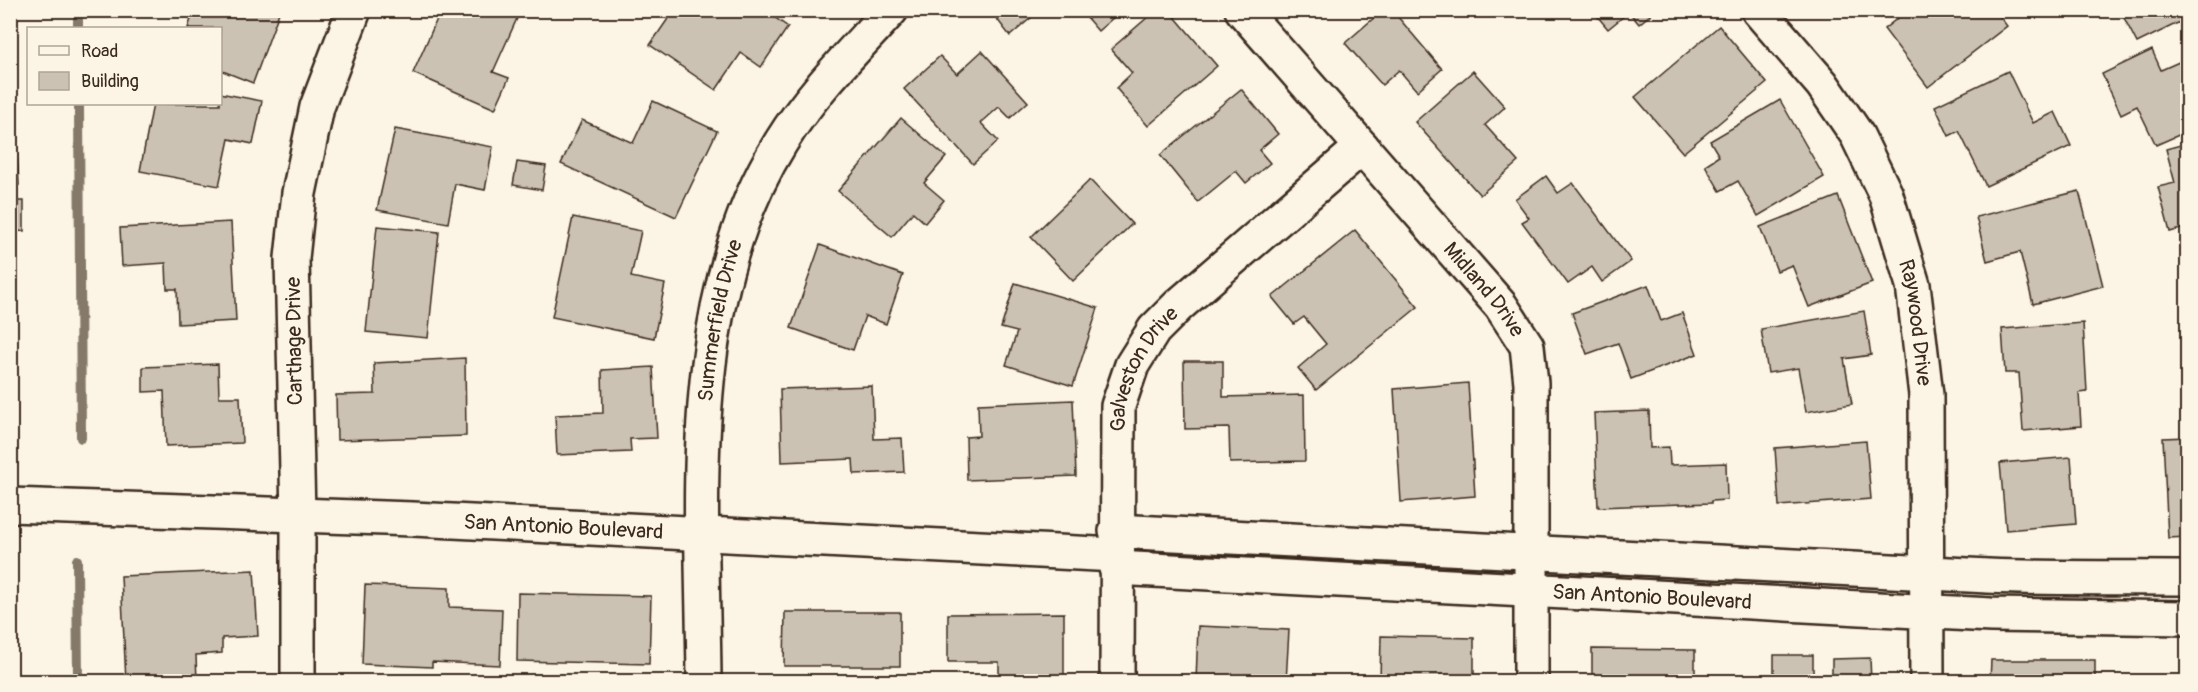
<svg xmlns="http://www.w3.org/2000/svg" width="2198" height="692" font-family="Pangolin,sans-serif">
  <rect width="100%" height="100%" fill="#fcf5e5"/>
  <filter id="ink" filterUnits="userSpaceOnUse"><feTurbulence type="fractalNoise" baseFrequency=".0167" numOctaves="2"/><feDisplacementMap in="SourceGraphic" scale="12" xChannelSelector="R" yChannelSelector="G"/><feConvolveMatrix kernelMatrix="1 2 1 2 8 2 1 2 1" color-interpolation-filters="sRGB"/></filter>
  <g filter="url(#ink)">
    <g fill="none" stroke-linecap="round" stroke-linejoin="round">
      <g stroke="#85796b" stroke-width="10">
        <polyline points="78,10 78,28"/>
        <polyline points="79,104 81,438"/>
        <polyline points="77,560 78,682"/>
      </g>
    </g>
    <g fill="#ccc2b3" stroke="#3b2a1e" stroke-width="1.5">
      <polygon points="194,10 280,10 253,83 220,70 220,28 188,28"/>
      <polygon points="441,10 510,10 519,14 493,72 509,78 495,109 413,73"/>
      <polygon points="674,10 764,10 788,27 761,67 741,53 716,90 650,45"/>
      <polygon points="990,10 1040,10 1010,36"/>
      <polygon points="1080,10 1122,10 1098,31"/>
      <polygon points="1156,10 1169,10 1217,66 1148,126 1116,88 1132,73 1111,49"/>
      <polygon points="1383,10 1392,10 1442,69 1417,91 1399,70 1382,85 1345,43"/>
      <polygon points="1592,10 1656,10 1639,24 1629,12 1608,29"/>
      <polygon points="1908,10 1995,10 2007,26 1928,87 1884,29"/>
      <polygon points="2120,10 2188,10 2188,18 2137,43"/>
      <polygon points="1719,26 1767,83 1683,153 1635,97"/>
      <polygon points="2152,50 2161,70 2188,58 2188,131 2156,145 2137,106 2121,114 2102,74"/>
      <polygon points="982,51 1028,102 1010,118 999,107 981,123 998,141 973,164 904,89 940,56 957,74"/>
      <polygon points="1473,71 1505,107 1485,125 1518,162 1480,195 1415,122"/>
      <polygon points="2008,71 2033,123 2055,112 2071,146 1986,186 1959,131 1949,136 1935,106"/>
      <polygon points="1241,89 1278,134 1259,150 1270,163 1246,183 1236,171 1198,202 1160,155"/>
      <polygon points="220,93 262,101 253,144 229,139 219,186 140,171 153,104 220,104"/>
      <polygon points="1780,100 1824,177 1758,216 1738,181 1720,191 1705,165 1719,156 1710,141"/>
      <polygon points="653,101 717,131 676,217 561,164 582,120 633,143"/>
      <polygon points="901,118 946,157 924,183 944,200 925,223 913,212 892,237 838,191"/>
      <polygon points="395,129 493,147 485,190 455,184 448,223 377,210"/>
      <polygon points="2188,143 2188,227 2170,232 2158,187 2175,183 2166,149"/>
      <polygon points="10,152 17,152 19,185 10,185"/>
      <polygon points="517,162 546,166 542,190 513,185"/>
      <polygon points="1546,176 1558,193 1573,183 1631,261 1602,282 1592,267 1568,284 1522,222 1529,218 1515,199"/>
      <polygon points="1090,180 1132,224 1073,281 1031,237"/>
      <polygon points="2079,191 2103,286 2033,304 2020,252 1987,261 1976,217"/>
      <polygon points="1838,196 1872,283 1809,307 1792,265 1777,271 1760,227"/>
      <polygon points="10,201 24,201 24,231 10,232"/>
      <polygon points="573,217 641,231 631,277 665,284 654,338 552,317"/>
      <polygon points="231,222 236,321 178,324 177,289 167,289 166,263 122,266 120,228"/>
      <polygon points="377,226 439,232 428,338 366,332"/>
      <polygon points="1355,230 1418,307 1316,390 1298,368 1326,344 1304,317 1294,324 1272,297"/>
      <polygon points="820,245 903,275 886,324 865,316 853,350 791,328"/>
      <polygon points="1015,283 1098,308 1073,386 1006,365 1017,332 1001,328"/>
      <polygon points="1648,285 1661,321 1682,313 1697,354 1631,379 1618,343 1587,354 1572,313"/>
      <polygon points="1864,311 1871,355 1844,359 1852,404 1806,412 1798,368 1768,373 1761,329"/>
      <polygon points="2083,323 2087,392 2079,393 2081,426 2023,431 2019,373 2005,373 2002,329"/>
      <polygon points="465,358 466,436 337,440 336,395 375,394 374,363"/>
      <polygon points="1184,361 1223,361 1223,397 1304,395 1305,461 1230,463 1229,428 1185,429"/>
      <polygon points="218,364 219,397 240,397 242,443 166,446 164,391 143,392 143,367"/>
      <polygon points="653,367 657,438 630,439 631,452 557,455 555,415 603,413 602,370"/>
      <polygon points="1468,383 1475,496 1401,502 1394,389"/>
      <polygon points="872,386 874,439 902,438 904,472 854,474 853,459 782,462 780,389"/>
      <polygon points="1073,400 1076,476 967,480 966,437 979,436 978,404"/>
      <polygon points="1649,411 1650,448 1669,447 1670,465 1726,463 1727,500 1711,501 1711,503 1598,507 1594,413"/>
      <polygon points="2188,437 2188,537 2168,538 2163,438"/>
      <polygon points="1866,441 1871,499 1779,506 1775,448"/>
      <polygon points="2071,457 2076,524 2006,530 2000,463"/>
      <polygon points="254,570 258,636 222,638 222,653 196,655 197,682 126,682 121,576"/>
      <polygon points="365,585 449,588 449,607 502,609 500,665 432,662 432,667 362,664"/>
      <polygon points="518,593 651,596 649,664 517,661"/>
      <polygon points="785,612 900,612 900,666 784,666"/>
      <polygon points="1064,613 1064,682 999,682 999,662 948,662 948,614"/>
      <polygon points="1198,626 1289,630 1286,682 1196,682"/>
      <polygon points="1381,636 1474,638 1474,682 1380,682"/>
      <polygon points="1592,649 1695,650 1695,682 1592,682"/>
      <polygon points="1774,655 1813,655 1813,675 1832,675 1832,659 1870,658 1871,682 1774,682"/>
      <polygon points="1991,660 2095,660 2095,682 1990,682"/>
    </g>
    <g fill="none" stroke-linecap="round" stroke-linejoin="round">
      <defs>
        <g id="street">
          <path id="s1" d="M1242,10L1501,306L1527,346L1531,383V682"/>
          <path id="s2" d="M1758,10L1822,84L1857,135L1886,195L1913,285L1926,395L1927,682"/>
          <path id="s3" d="M10,505L413,519L1116,555"/>
          <path d="M1116,531C1407,544 1697,563 1988,576C2054,579 2121,577 2188,578"/>
          <path id="s4" d="M1116,568L1991,615L2188,618"/>
          <polyline points="298,682 298,515 292,258 299,193 317,107 354,10"/>
          <path id="s5" d="M704,682C703,503 682,301 781,142C811,93 852,53 891,10"/>
          <path id="s6" d="M1117,682L1118,406L1132,365L1154,330L1179,305L1362,147"/>
        </g>
      </defs>
      <use href="#street" stroke="#3b2a1e" stroke-width="38"/>
      <use href="#street" stroke="#fcf5e5" stroke-width="33"/>
    </g>
  </g>
  <g text-anchor="middle" stroke-width="5" stroke-linejoin="round" paint-order="stroke">
    <g font-size="21" fill="#3b2a1e" stroke="#fcf5e5">
      <text dy="7" stroke="none"><textPath href="#s1" startOffset="370">Midland Drive</textPath></text>
      <text dy="7" stroke="none"><textPath href="#s5" startOffset="363">Summerfield Drive</textPath></text>
      <text dy="7" stroke="none"><textPath href="#s2" startOffset="358">Raywood Drive</textPath></text>
      <text transform="translate(294 341) rotate(-91)" y="7">Carthage Drive</text>
      <text dy="7" stroke="none"><textPath href="#s6" startOffset="320">Galveston Drive</textPath></text>
      <text dy="7" stroke="none"><textPath href="#s3" startOffset="554">San Antonio Boulevard</textPath></text>
      <text dy="7" stroke="none"><textPath href="#s4" startOffset="537">San Antonio Boulevard</textPath></text>
    </g>
  </g>
  <rect width="2198" height="692" fill="none" stroke="#fcf5e5" stroke-width="36"/>
  <rect x="18" y="18" width="2162" height="656" fill="none" stroke="#3b2a1e" stroke-width="2" filter="url(#ink)"/>
  <rect x="27" y="27" width="195" height="78" fill="#fcf5e5" stroke="#afa495" stroke-width="1.5"/>
  <rect x="39" y="46" width="30" height="9" fill="#fcf5e5" stroke="#afa495" stroke-width="1.5"/>
  <text x="81" y="57" font-size="18" fill="#3b2a1e">Road</text>
  <rect x="39" y="72" width="30" height="18" fill="#ccc2b3" stroke="#afa495" stroke-width="1.5"/>
  <text x="81" y="87" font-size="18" fill="#3b2a1e">Building</text>
</svg>
